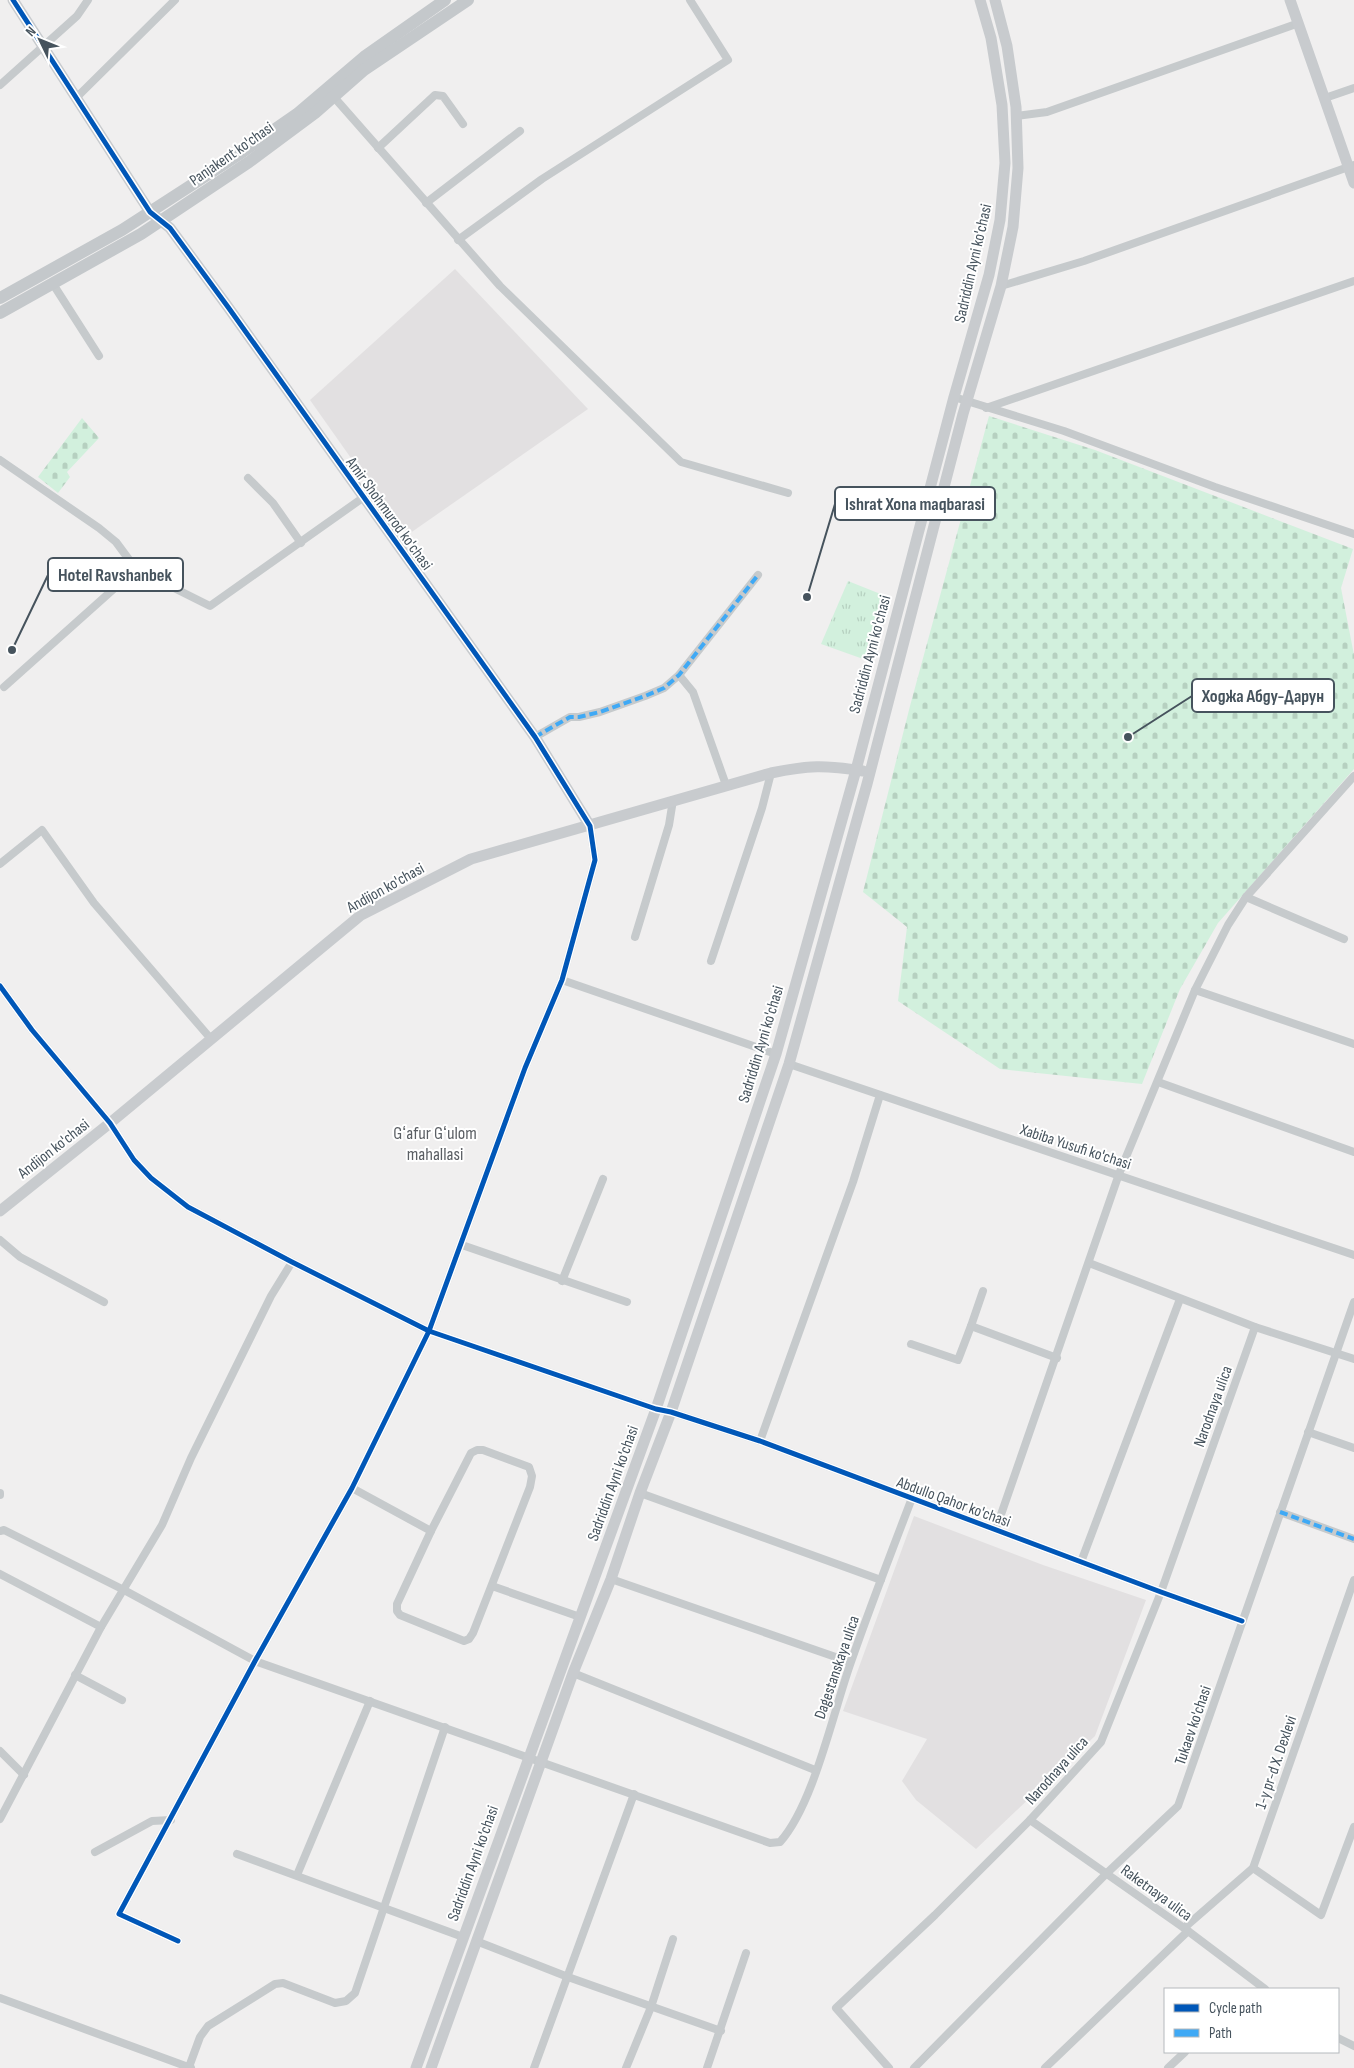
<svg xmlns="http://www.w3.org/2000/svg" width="1354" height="2068" font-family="'Sofia Sans Condensed',sans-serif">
  <defs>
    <pattern id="cemetery-stones" width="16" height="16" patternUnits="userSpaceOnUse" patternTransform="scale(1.25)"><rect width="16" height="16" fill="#d2f0dd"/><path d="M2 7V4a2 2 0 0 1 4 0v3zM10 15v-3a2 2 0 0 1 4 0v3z" fill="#b6d0c0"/></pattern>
    <pattern id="park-tufts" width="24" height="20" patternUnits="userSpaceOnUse" patternTransform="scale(1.25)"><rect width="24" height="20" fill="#d2f0dd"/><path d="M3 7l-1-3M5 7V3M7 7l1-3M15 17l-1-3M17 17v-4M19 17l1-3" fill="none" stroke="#b6d0c0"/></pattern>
  </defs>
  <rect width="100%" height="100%" fill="#f0efef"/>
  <g fill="#e2e0e1">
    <polygon points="455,269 588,409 406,536 310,400"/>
    <polygon points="914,1516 1043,1565 1146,1600 1095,1736 976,1849 916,1800 902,1781 927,1739 843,1711"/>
  </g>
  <g fill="url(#cemetery-stones)">
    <polygon points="989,416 1095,450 1353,549 1341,588 1354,655 1354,769 1218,923 1180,989 1142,1084 1000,1069 898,1001 907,927 863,892 910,706"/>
    <polygon points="82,418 99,438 67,472 70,477 58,493 38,477"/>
  </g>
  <polygon fill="url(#park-tufts)" points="848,581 883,595 866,660 821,644"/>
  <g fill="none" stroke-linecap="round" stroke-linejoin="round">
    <g stroke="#c6cacc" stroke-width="8">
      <polyline points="0,85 77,16 88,0"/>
      <polyline points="333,96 500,286 681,462 788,493"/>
      <polyline points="77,97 175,0"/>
      <polyline points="1325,98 1354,88"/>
      <polyline points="1016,116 1047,112 1299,23"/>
      <polyline points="378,148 435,95 443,96 463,124"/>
      <polyline points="426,203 520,131"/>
      <polyline points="458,240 542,179 728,60 690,0"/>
      <polyline points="53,284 99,356"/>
      <polyline points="1001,286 1084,261 1354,165"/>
      <polyline points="954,397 1064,431 1215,487 1354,534"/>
      <polyline points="986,408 1354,281"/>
      <polyline points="0,460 99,528 116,542 136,569 210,606 364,497"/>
      <polyline points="248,478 273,503 301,543"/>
      <polyline points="679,675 693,692 726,785"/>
      <polyline points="4,687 136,569"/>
      <polyline points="535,737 570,717 579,717 600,712 645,696 664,688 679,675 758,575"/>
      <polyline points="0,864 42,830 94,903 211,1039"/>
      <polyline points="1246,897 1344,939"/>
      <polyline points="635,937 669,825 673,800"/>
      <polyline points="711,961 762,808 771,773"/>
      <polyline points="562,980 776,1054"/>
      <polyline points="0,986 32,1030 110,1123 134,1160 151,1178 188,1207 292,1262 429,1331 656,1409 671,1412 760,1441 1161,1592 1242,1621"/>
      <polyline points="1195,990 1354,1044"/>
      <polyline points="789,1064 1354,1255"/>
      <polyline points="1158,1082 1354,1152"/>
      <polyline points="0,1240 20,1257 104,1302"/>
      <polyline points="462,1245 627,1302"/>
      <polyline points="1089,1263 1255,1327 1354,1359"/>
      <polyline points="562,1281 603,1179"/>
      <polyline points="971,1326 983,1291"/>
      <polyline points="911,1344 958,1360 971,1326 1057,1358"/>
      <polyline points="1308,1432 1354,1448"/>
      <polyline points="760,1441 853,1182 880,1095"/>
      <polygon points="477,1450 483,1450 529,1467 532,1476 530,1487 473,1633 469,1639 464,1641 400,1615 397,1611 397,1604 431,1531 471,1453"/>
      <polyline points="352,1488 431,1531"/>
      <polyline points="0,1493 0,1495"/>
      <polyline points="640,1493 881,1580"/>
      <polyline points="1280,1512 1354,1539"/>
      <polyline points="996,1529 1119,1174 1195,990 1228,925 1246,897 1354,776"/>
      <path d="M0,1531L4,1530L124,1590L255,1661L770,1843L780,1842C814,1804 833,1712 851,1662C870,1607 891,1553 912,1498"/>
      <polyline points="1081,1562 1180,1299"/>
      <polyline points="0,1574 101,1627"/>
      <polyline points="611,1579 850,1662"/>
      <polyline points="492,1586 580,1617"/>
      <polyline points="573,1673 815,1770"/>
      <polyline points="75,1675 122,1700"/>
      <polyline points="0,1751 24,1775"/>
      <polyline points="0,1819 101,1627 162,1525 191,1458 271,1296 292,1262"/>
      <polyline points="1030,1820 1184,1928 1265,1989"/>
      <polyline points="95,1852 152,1821 171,1820"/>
      <polyline points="237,1854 463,1937"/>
      <polyline points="1253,1868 1321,1915 1354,1827"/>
      <polyline points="297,1875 370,1701"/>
      <polyline points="1184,1928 1253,1868 1354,1580"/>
      <polyline points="178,1941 119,1914 255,1661 352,1488 429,1331 525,1068 562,980 595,860 590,826"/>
      <polyline points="476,1941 568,1977 721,2031"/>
      <polyline points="0,1998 191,2068"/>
      <polyline points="1338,2038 1354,2046"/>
      <polyline points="189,2067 200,2037 208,2026 275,1984 283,1983 335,2003 346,2001 355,1993 445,1727"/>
      <polyline points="534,2068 634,1794"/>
      <polyline points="626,2068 651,2007 673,1939"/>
      <polyline points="707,2068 746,1953"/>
      <polyline points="889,2068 836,2008 935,1915 1030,1820 1101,1742 1161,1592 1255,1327"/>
      <polyline points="914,2068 1107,1873 1178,1806 1354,1302"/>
      <polyline points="1045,2068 1188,1931"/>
      <polyline points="1168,2068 1185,2052"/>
    </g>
    <g stroke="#c8cbce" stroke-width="11">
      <polyline points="13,0 150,212 170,228 228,307 535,737 590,826"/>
      <polyline points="1290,0 1354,183"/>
      <path d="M0,1211L110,1123L361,915L471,859L771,773C809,765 825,765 863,771"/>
      <polyline points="416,2068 656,1409 776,1054 856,770 954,397 989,275 1000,220 1005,163 1002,105 991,38 980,0"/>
      <polyline points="431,2068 573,1673 611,1579 640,1493 671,1412 789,1064 867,784 963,414 1001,286 1013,227 1018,168 1016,107 1007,46 995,0"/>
    </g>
    <g stroke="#c4c8cb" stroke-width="12">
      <polyline points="0,298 122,230 238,155 297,114 364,57 445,0"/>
      <polyline points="0,313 141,234 249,162 315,113 364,70 468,0"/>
    </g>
    <g stroke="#3fa9f5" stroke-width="4" stroke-dasharray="8 4" stroke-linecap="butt">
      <polyline points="535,737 570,717 579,717 600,712 645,696 664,688 679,675 758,575"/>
      <polyline points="1280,1512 1354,1539"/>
    </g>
    <defs>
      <g id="cycleway">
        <polyline points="13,0 150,212 170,228 228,307 535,737 590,826 595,860 562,980 525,1068 429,1331 352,1488 255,1661 119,1914 178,1941"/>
        <polyline points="0,986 32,1030 110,1123 134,1160 151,1178 188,1207 292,1262 429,1331 656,1409 671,1412 760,1441 1161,1592 1242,1621"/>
      </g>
    </defs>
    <use href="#cycleway" stroke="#fff" stroke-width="8"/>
    <use href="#cycleway" stroke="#0057b8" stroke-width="5"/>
  </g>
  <g text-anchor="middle" stroke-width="4" stroke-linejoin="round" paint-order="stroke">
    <g font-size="16" fill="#46535d" stroke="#fff">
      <text transform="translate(231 153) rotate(-35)" y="6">Panjakent ko'chasi</text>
      <text transform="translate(972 263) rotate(-77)" y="6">Sadriddin Ayni ko'chasi</text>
      <text transform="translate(390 513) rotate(54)" y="6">Amir Shohmurod ko'chasi</text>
      <text transform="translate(869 654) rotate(-75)" y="6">Sadriddin Ayni ko'chasi</text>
      <text transform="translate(385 887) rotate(-29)" y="6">Andijon ko'chasi</text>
      <text transform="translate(760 1044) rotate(-73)" y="6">Sadriddin Ayni ko'chasi</text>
      <text transform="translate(1076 1146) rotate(18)" y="6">Xabiba Yusufi ko'chasi</text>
      <text transform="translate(53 1148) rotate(-38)" y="6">Andijon ko'chasi</text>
      <text transform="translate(1212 1406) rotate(-70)" y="6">Narodnaya ulica</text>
      <text transform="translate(612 1483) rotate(-70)" y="6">Sadriddin Ayni ko'chasi</text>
      <text transform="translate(954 1501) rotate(20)" y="6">Abdullo Qahor ko'chasi</text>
      <text transform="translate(836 1667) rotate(-71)" y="6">Dagestanskaya ulica</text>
      <text transform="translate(1192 1725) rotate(-71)" y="6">Tukaev ko'chasi</text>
      <text transform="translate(1275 1762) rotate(-71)" y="6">1-y pr-d X. Dexlevi</text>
      <text transform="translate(1056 1770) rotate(-48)" y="6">Narodnaya ulica</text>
      <text transform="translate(472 1863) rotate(-70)" y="6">Sadriddin Ayni ko'chasi</text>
      <text transform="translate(1157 1892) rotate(36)" y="6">Raketnaya ulica</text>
    </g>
    <g font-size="18" fill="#5b5f64" stroke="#fff">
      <text x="435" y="1139">Gʻafur Gʻulom<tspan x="435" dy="21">mahallasi</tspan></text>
    </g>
  </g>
  <path fill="none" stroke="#46535d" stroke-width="2" d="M807 597L835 504M12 650L48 575M1128 737L1192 696"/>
  <g fill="#46535d" stroke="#fff" stroke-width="2">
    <circle cx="807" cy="597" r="5"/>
    <circle cx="12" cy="650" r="5"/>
    <circle cx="1128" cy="737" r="5"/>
  </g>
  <g fill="#fff" stroke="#46535d" stroke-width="2">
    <rect x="835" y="487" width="160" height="33" rx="5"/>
    <rect x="48" y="558" width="135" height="33" rx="5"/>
    <rect x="1192" y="679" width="142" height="33" rx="5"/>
  </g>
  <g font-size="18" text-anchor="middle" font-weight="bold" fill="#46535d">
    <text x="915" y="510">Ishrat Хоnа mаqbаrasi</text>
    <text x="115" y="581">Hotel Ravshanbek</text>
    <text x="1263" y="702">Ходжа Абду-Дарун</text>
  </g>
  <rect x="1164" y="1988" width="175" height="65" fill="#ffffff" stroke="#b5babe"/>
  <rect x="1174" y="2004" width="25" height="8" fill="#0057b8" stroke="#b5babe"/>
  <text x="1209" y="2013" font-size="15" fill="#46535d">Cycle path</text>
  <rect x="1174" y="2029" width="25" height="8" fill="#3fa9f5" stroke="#b5babe"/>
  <text x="1209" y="2038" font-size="15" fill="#46535d">Path</text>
  <g transform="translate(40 40) rotate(313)" stroke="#ffffff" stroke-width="4" paint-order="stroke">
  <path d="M0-4L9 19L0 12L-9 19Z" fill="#46535d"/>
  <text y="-8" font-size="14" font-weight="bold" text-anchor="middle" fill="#46535d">N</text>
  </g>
</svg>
